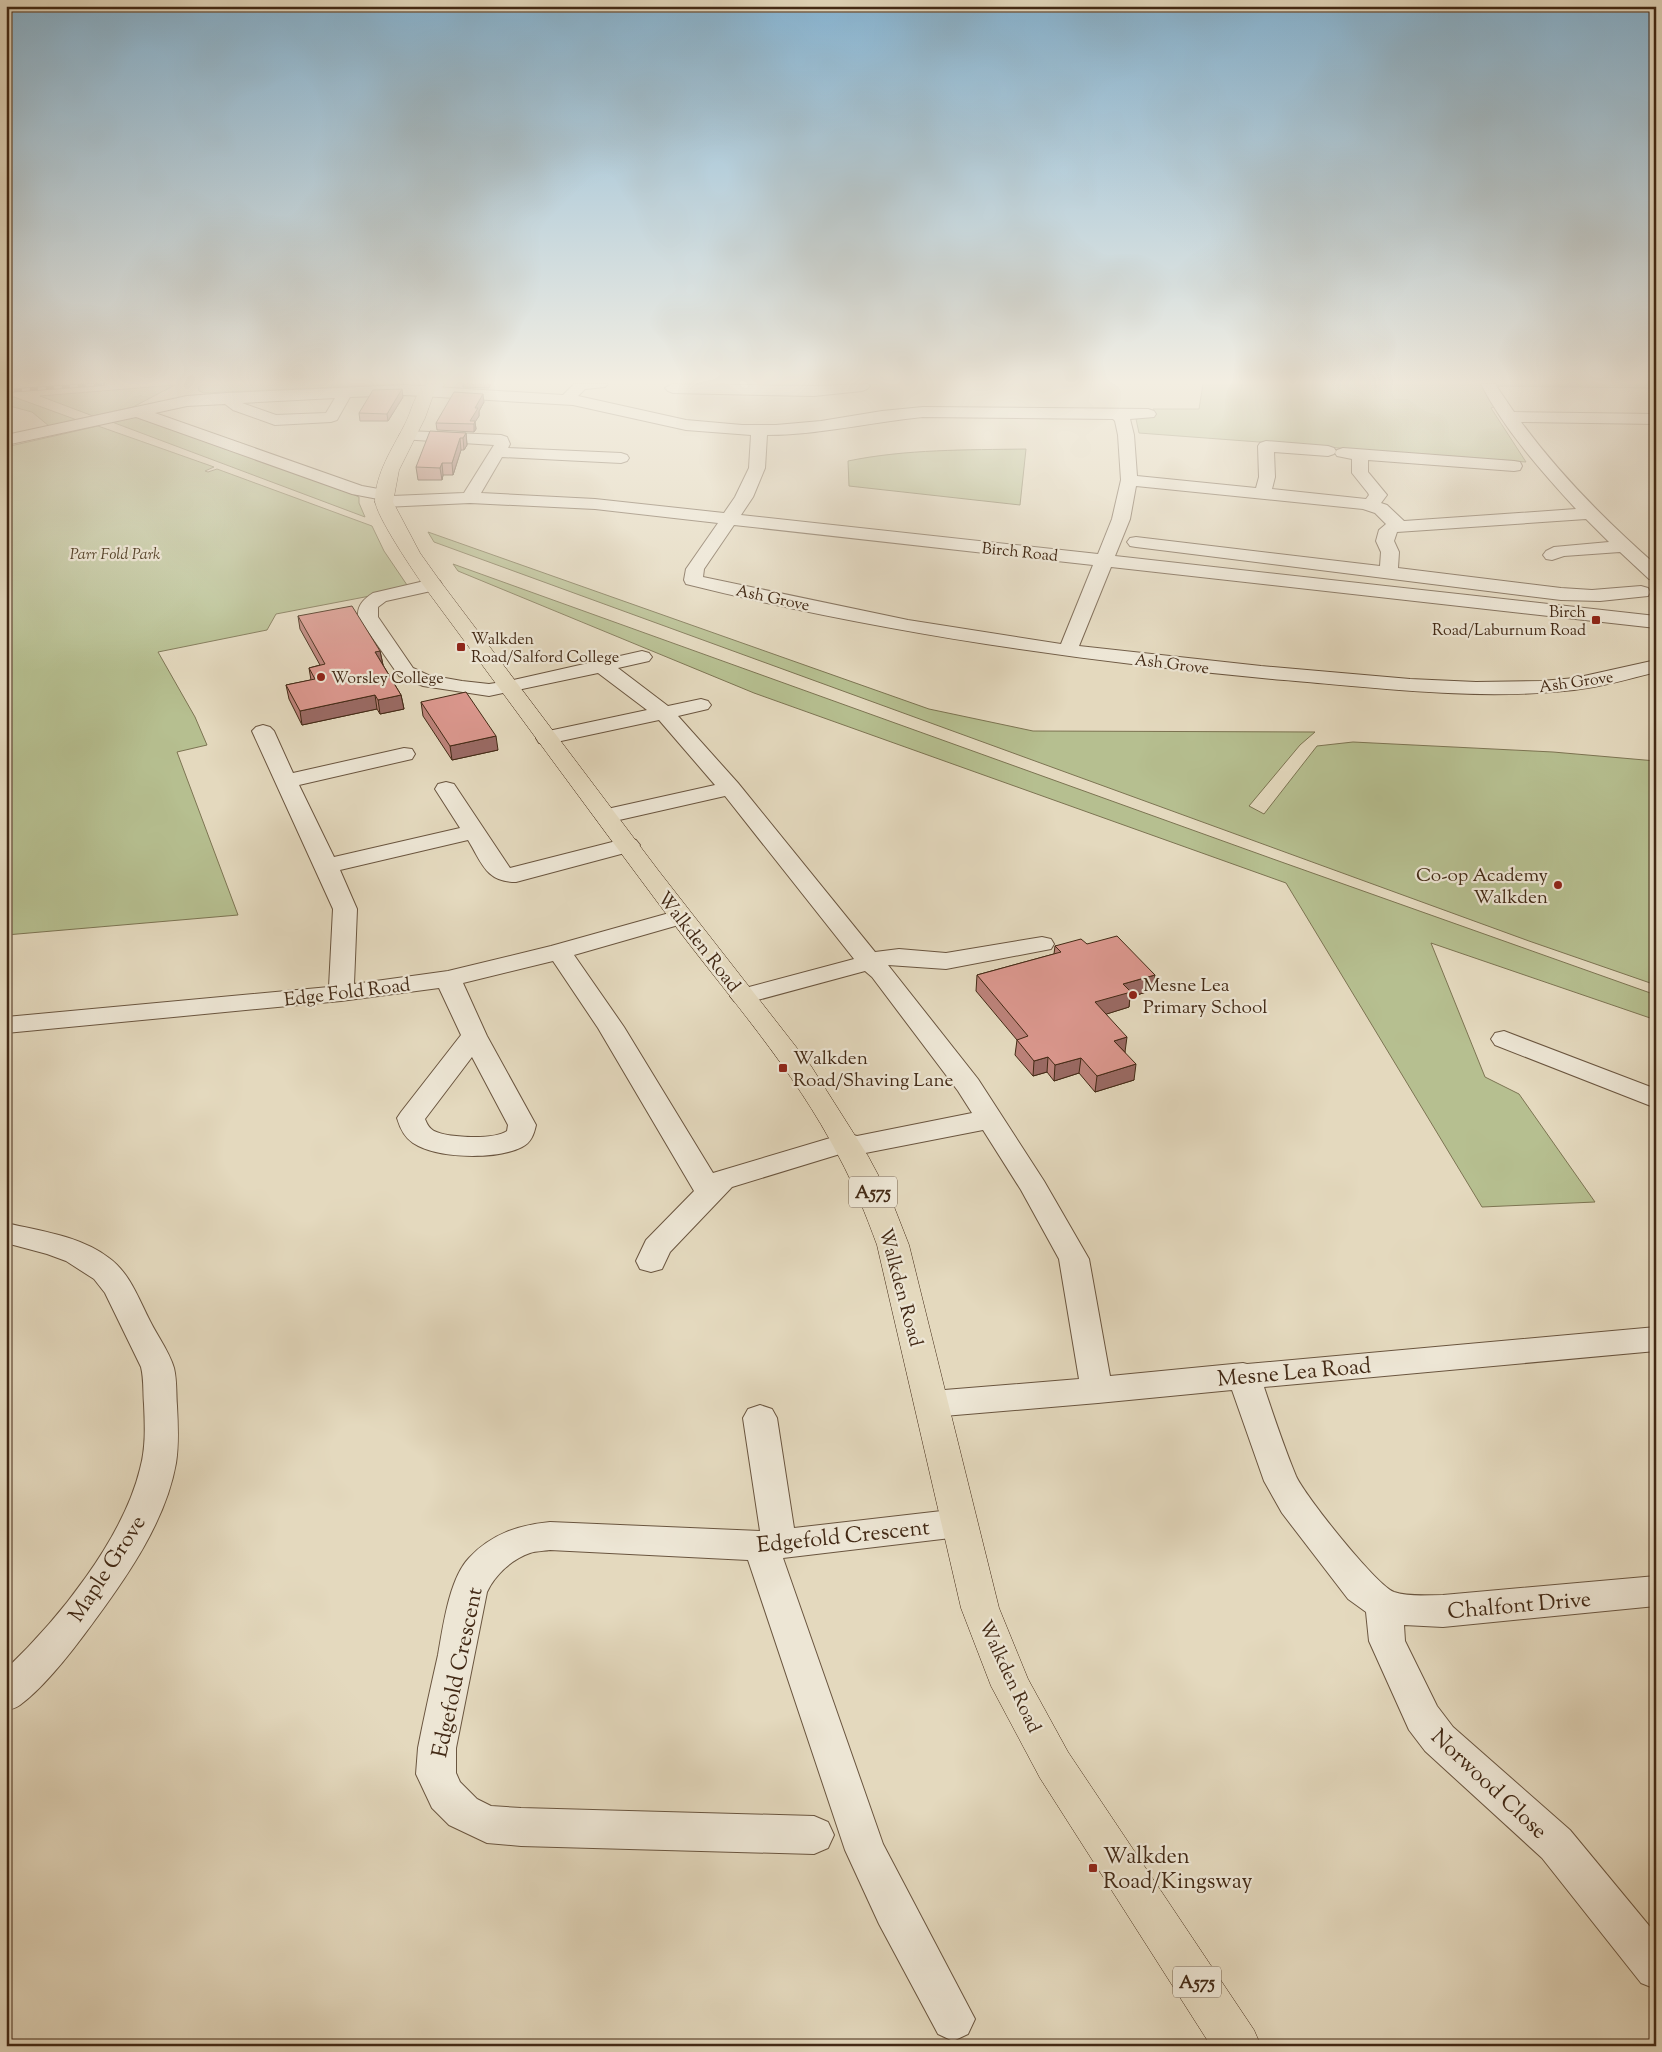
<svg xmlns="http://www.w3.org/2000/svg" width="1662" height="2052" font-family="'Sorts Mill Goudy',serif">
  <rect width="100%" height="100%" fill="#e4d9be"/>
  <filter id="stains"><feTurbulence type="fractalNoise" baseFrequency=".004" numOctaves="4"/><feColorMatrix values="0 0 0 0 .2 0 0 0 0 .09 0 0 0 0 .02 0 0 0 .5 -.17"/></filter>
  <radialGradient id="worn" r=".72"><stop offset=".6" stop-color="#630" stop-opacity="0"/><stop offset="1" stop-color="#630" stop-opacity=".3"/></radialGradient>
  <g fill="#b6bf90" stroke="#7c7452">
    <polygon points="202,384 404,384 204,393 199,391 198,387"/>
    <polygon points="1203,384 1481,384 1494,407 1491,408 1526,462 1139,433 1136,419 1155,415 1153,409 1199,409"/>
    <polygon points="1492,384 1656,384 1656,388 1493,386"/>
    <polygon points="175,385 133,407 93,416 40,396"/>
    <polygon points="14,397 77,420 49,426 32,412 6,405 6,398"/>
    <polygon points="142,415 329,484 359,497 359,503 365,517 112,422"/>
    <polygon points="98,426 214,467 205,471 208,472 217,469 372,526 384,551 407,585 370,596 276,614 267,630 158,652 195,717 207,745 177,752 238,915 6,935 6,447"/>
    <path d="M1026,449L1020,505L849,486L848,461C906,449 967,450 1026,449Z"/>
    <polygon points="428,532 929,709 1033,731 1315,732 1300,745 1249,806 1264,814 1317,746 1353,742 1553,752 1656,761 1656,985 1529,941 434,542"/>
    <polygon points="453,564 1273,859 1656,995 1656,1020 1431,943 1485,1077 1519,1094 1595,1202 1482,1207 1286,883 754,693 458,571"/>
  </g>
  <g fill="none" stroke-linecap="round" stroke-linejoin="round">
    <defs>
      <g id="minor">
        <path d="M574,384H608L605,387L585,389L578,396L686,420L742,425H776L821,421L882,411L923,407L1148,409L1154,411L1156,414L1154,417L1130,419L1134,435L1137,476L1256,488L1259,477L1258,446L1260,443L1266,441L1328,446L1334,448L1336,451L1334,454L1328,456L1274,452L1275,477L1272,489L1366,499L1369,495L1368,493L1352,473V459L1337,456L1335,453L1337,450L1343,448L1514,461L1520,462L1522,466L1520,470L1514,471L1368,460V472L1387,495L1381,503L1387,505L1404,521L1576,509C1540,470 1504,429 1481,384H1495L1514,412L1656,414V424L1521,422C1560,475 1607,522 1656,565V580L1649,579L1620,552L1564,556L1552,560L1546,559L1543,555L1546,551L1554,547L1609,542L1586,519L1397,532L1394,541L1399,552L1398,568L1561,588L1592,590L1641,586L1648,588L1650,592L1648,596L1600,601L1561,600L1136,547L1130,546L1127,542L1130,538L1136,537L1380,566L1381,552L1376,541L1379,530L1386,524L1375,513L1363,509L1136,486L1130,519L1115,556L1656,616V628L1111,567L1079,646L1261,666L1410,679L1476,682L1542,681L1575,678L1656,660V672C1629,679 1602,687 1574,690C1478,701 1380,688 1284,680C1083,662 883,633 686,584L684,580L686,569L718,523L595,509L470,503L384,507L378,506L375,502L378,499L352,494L136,417L6,445V435L187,396L227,393L405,385L563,395ZM405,395L573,405L686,430L751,435L749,468L735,497L724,513L595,499L481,493L502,457L621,463L627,461L629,458L627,455L621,453L508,448L510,444L507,437L501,435L407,431L401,433L399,436L401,439L494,445L464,493L392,496L390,491L362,486L155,413L187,406L225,404L233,410L275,425L331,422L337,420L350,397ZM335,398L326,413L276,415L242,403ZM923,417L1113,419L1115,421L1118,435L1121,480L1112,519L1098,554L741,515L753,497L765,468L767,435C819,435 871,422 923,417ZM734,525L1093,565L1061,644L908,620L703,577L704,569Z"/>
        <polygon points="672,384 814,386 868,384 870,386 867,389 862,391 814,396 673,393 668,391 665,388"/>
        <path d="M433,579L440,581L442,585L440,589L386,601L378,607V617L413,668L428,675L462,681L489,684L509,681L642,651L649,653L652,657L649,661L618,668L668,706L701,699L708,701L711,705L708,709L678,716L738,783L875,952L899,949L946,953L1042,937L1051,939L1054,944L1051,949L946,969L888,965L978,1079L1044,1181L1089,1259L1110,1376L1243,1363L1247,1364L1656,1327V1351L1264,1387C1274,1417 1284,1447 1296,1476C1305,1496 1376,1585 1394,1592C1409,1597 1427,1595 1443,1595L1656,1576V1606L1443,1627L1404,1625L1405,1641L1437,1706L1453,1727L1570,1830L1656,1934V1989L1641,1983L1542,1858L1425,1751L1409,1730L1369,1641L1366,1612L1348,1599L1282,1513L1264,1481L1232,1390L1098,1403L932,1417L920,1413L916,1404L920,1395L932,1391L1079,1379L1059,1259L1021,1190L983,1130L850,1156L840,1154L732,1187L670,1252L662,1269L651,1272L640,1269L636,1261L646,1240L694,1191L598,1028L553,961L463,983L487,1036L536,1125C534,1134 531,1143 522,1147C497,1160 437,1159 413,1143C404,1137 400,1128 397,1118L401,1112L461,1035L439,988L341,1001L6,1033V1017L329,987L333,909L252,731L256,727L263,725L270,727L274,731L293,773L404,748L412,749L415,754L412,759L299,785L334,857L460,828L435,789L438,784L446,782L454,784L510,868L628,838L636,840L640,845L636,850L516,882C486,882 482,863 468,840L340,870L357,909L354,984L448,971L551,946L680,910L689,912L692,917L689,922L574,955L624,1027L713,1173L847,1133L857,1136L972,1113L958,1091L872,977L865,971L743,1004L734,1001L730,996L734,991L854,959L725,796L606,823L598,821L595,816L598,811L715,785L659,720L547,744L539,743L536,738L539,733L647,710L598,673L489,696L423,686L399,676L358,617C357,605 364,599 373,593ZM472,1057L508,1125L507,1131C494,1140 448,1138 434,1131C429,1128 427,1124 425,1119Z"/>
        <polygon points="1504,1031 1656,1089 1656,1108 1495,1045 1491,1039 1495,1033"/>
        <path d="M6,1223C40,1231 81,1236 109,1258C130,1273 139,1300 150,1321C158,1337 169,1351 174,1368C177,1381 176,1393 177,1406C178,1425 179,1444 176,1463C166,1520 129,1574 95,1620C77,1645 45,1687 20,1705C16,1708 11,1709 6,1711V1669C58,1620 123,1539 140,1469C146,1448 145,1426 144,1404C143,1392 144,1379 141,1367L105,1293L94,1279L66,1261L47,1254L6,1243Z"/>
        <path d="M760,1405L772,1409L777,1418L794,1528L959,1509L971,1513L976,1523L971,1533L959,1537L783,1558L883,1844L975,2019L968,2034L953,2041L938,2034L879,1924L845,1850L748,1560L550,1550C544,1551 536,1551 530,1553C512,1559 495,1575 487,1592L456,1748V1773L460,1782L477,1799L491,1806L521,1808L814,1816L828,1822L834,1835L828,1848L814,1854L521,1846L487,1843L449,1825L432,1808L416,1774L418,1748C424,1717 431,1686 438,1655C443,1627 449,1579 469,1558C491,1534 519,1525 550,1522L760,1531L743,1418L748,1409Z"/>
      </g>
      <path id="major" d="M427,384H446L434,393L425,418L399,470L393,502L420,553L440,581L658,870L811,1066L868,1156L891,1199L909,1245L999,1608L1028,1679L1068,1752L1254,2030L1261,2046H1211L1040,1778L991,1686L961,1608L877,1245C866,1215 854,1185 839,1157C794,1069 726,994 667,915C586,807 507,698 426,589C416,575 375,515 375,500C376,473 392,449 404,426C412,412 414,392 427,384Z"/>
    </defs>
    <use href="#minor" stroke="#6a553f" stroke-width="2"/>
    <use href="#major" stroke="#422915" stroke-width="1"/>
    <use href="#minor" fill="#ede6d5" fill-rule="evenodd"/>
    <use href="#major" fill="#e4d9be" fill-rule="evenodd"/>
    <defs>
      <polyline id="rail" points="6,391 103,384"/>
    </defs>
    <use href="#rail" stroke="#422915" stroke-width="4"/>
    <use href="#rail" stroke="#ede6d5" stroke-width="2.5" stroke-dasharray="8" stroke-linecap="butt"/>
  </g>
  <g fill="#bd837b" stroke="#422915">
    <polygon points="463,384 491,384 489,388 463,387"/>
    <polygon points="403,397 388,421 360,421 359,413"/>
    <polygon points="484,402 479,411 479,416 475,422 476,429 474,432 437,430 436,423"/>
    <polygon points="466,433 467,445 464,450 461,450 453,475 443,475 442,480 418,480 416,467"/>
    <polygon points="298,616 380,651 383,665 401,695 404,709 380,714 377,709 302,725 289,699 286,685 311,680 309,668 320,665 300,629"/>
    <polygon points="421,702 498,750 452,760 423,716"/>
    <polygon points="1087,944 1153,990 1130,997 1129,1007 1106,1014 1125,1052 1134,1080 1095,1092 1079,1073 1054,1081 1047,1072 1033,1076 1015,1055 1017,1040 976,991 977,975 1054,954 1055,946"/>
  </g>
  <g fill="#9a6a64" stroke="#422915">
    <polygon points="402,389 403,397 388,421 387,414"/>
    <polygon points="483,394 484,402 479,411 479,416 475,422 476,429 474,432 474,424 470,421 475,408"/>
    <polygon points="466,433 467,445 464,450 463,438"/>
    <polygon points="460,438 461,450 453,475 452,463"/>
    <polygon points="442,463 443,475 442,480 440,468"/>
    <polygon points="380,651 383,665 375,652"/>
    <polygon points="375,695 377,709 302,725 300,711"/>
    <polygon points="401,695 404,709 380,714 378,700"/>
    <polygon points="496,736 498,750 452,760 450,746"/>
    <polygon points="1155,975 1153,990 1130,997 1129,1007 1094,1018 1095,1002 1123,984"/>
    <polygon points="1127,1037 1125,1052 1114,1041"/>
    <polygon points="1048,1057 1047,1072 1033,1076 1034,1061"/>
    <polygon points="1081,1058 1079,1073 1054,1081 1055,1065"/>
    <polygon points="1136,1064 1134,1080 1095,1092 1097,1076"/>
  </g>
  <g fill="#dc988f" stroke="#422915">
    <polygon points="402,389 387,414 359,413 373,390"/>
    <polygon points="454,392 483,394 475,408 478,408 470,421 475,421 474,424 436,423"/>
    <polygon points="430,431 466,433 463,438 460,438 452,463 442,463 440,468 416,467"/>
    <polygon points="352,606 380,651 375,652 401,695 378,700 375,695 300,711 286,685 315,679 309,668 325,664 298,616"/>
    <polygon points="466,692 496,736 450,746 421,702"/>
    <polygon points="1117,936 1155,975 1123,984 1131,992 1095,1002 1127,1037 1114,1041 1136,1064 1097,1076 1081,1058 1055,1065 1048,1057 1034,1061 1017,1040 1028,1036 977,975 1061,952 1055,946 1081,939 1087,944"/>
  </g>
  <linearGradient id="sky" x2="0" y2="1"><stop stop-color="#87b6d5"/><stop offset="0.57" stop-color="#f3eee2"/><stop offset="1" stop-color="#f3eee2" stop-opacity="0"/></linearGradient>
  <rect width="1662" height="671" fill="url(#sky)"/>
  <g fill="#8f2418" stroke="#ede6d5" stroke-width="2">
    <rect x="1591" y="615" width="10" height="10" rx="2.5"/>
    <rect x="456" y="642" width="10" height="10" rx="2.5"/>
    <circle cx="321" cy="677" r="5"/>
    <circle cx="1558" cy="885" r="5"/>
    <circle cx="1133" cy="995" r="5"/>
    <rect x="778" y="1063" width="10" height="10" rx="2.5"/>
    <rect x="1088" y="1863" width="10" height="10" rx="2.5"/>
  </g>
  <g text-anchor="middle" stroke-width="4.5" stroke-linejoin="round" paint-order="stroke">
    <g font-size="16" fill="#422915" stroke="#ede6d5">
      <text transform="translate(1020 551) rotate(6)" y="6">Birch Road</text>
      <text transform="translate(773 597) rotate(12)" y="6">Ash Grove</text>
      <text transform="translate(1172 663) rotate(7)" y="6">Ash Grove</text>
      <text transform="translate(1576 681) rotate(-8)" y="6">Ash Grove</text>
    </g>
    <g font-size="16" font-style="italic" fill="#59472e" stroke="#ede6d5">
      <text x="115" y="559">Parr Fold Park</text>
    </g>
    <g font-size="16" fill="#422915" stroke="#ede6d5" text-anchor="start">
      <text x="1586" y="617" text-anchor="end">Birch<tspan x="1586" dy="18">Road/Laburnum Road</tspan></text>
      <text x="471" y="644">Walkden<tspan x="471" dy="18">Road/Salford College</tspan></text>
      <text x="331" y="683">Worsley College</text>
    </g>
    <g fill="#ede6d5" stroke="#75624f" stroke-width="1">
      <rect x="849" y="1176.5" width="48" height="31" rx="4"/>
      <rect x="1173" y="1966.5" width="48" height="31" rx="4"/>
    </g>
    <g font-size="18" font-weight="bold" fill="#422915">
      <text x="873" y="1198">A575</text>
      <text x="1197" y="1988">A575</text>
    </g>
    <g font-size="19" fill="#422915" stroke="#ede6d5" text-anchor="start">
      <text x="1548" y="881" text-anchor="end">Co-op Academy<tspan x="1548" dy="22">Walkden</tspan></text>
      <text x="1143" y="991">Mesne Lea<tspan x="1143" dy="22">Primary School</tspan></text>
      <text x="793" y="1064">Walkden<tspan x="793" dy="22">Road/Shaving Lane</tspan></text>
    </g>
    <g font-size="19" fill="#422915" stroke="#ede6d5">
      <text transform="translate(700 941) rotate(52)" y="7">Walkden Road</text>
      <text transform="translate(347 991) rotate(-7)" y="7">Edge Fold Road</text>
      <text transform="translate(902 1287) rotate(75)" y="7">Walkden Road</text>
      <text transform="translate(1011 1676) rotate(65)" y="7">Walkden Road</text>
    </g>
    <g font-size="22" fill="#422915" stroke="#ede6d5">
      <text transform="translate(1294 1371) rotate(-5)" y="8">Mesne Lea Road</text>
      <text transform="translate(843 1535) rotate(-6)" y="8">Edgefold Crescent</text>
      <text transform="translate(106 1568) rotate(-57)" y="8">Maple Grove</text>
      <text transform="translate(1519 1604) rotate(-5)" y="8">Chalfont Drive</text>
      <text transform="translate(456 1672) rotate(-78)" y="8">Edgefold Crescent</text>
      <text transform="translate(1490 1783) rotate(43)" y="8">Norwood Close</text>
    </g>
    <g font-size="22" fill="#422915" stroke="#ede6d5" text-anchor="start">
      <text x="1103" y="1863">Walkden<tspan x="1103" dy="25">Road/Kingsway</tspan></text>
    </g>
  </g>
  <rect width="1662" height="2052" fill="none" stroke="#e4d9be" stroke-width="25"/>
  <rect x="8" y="8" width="1647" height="2037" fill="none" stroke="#422915" stroke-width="2.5"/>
  <rect x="12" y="12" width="1637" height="2027" fill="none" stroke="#422915"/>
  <rect width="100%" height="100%" filter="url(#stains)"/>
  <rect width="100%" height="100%" fill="url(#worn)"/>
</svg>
